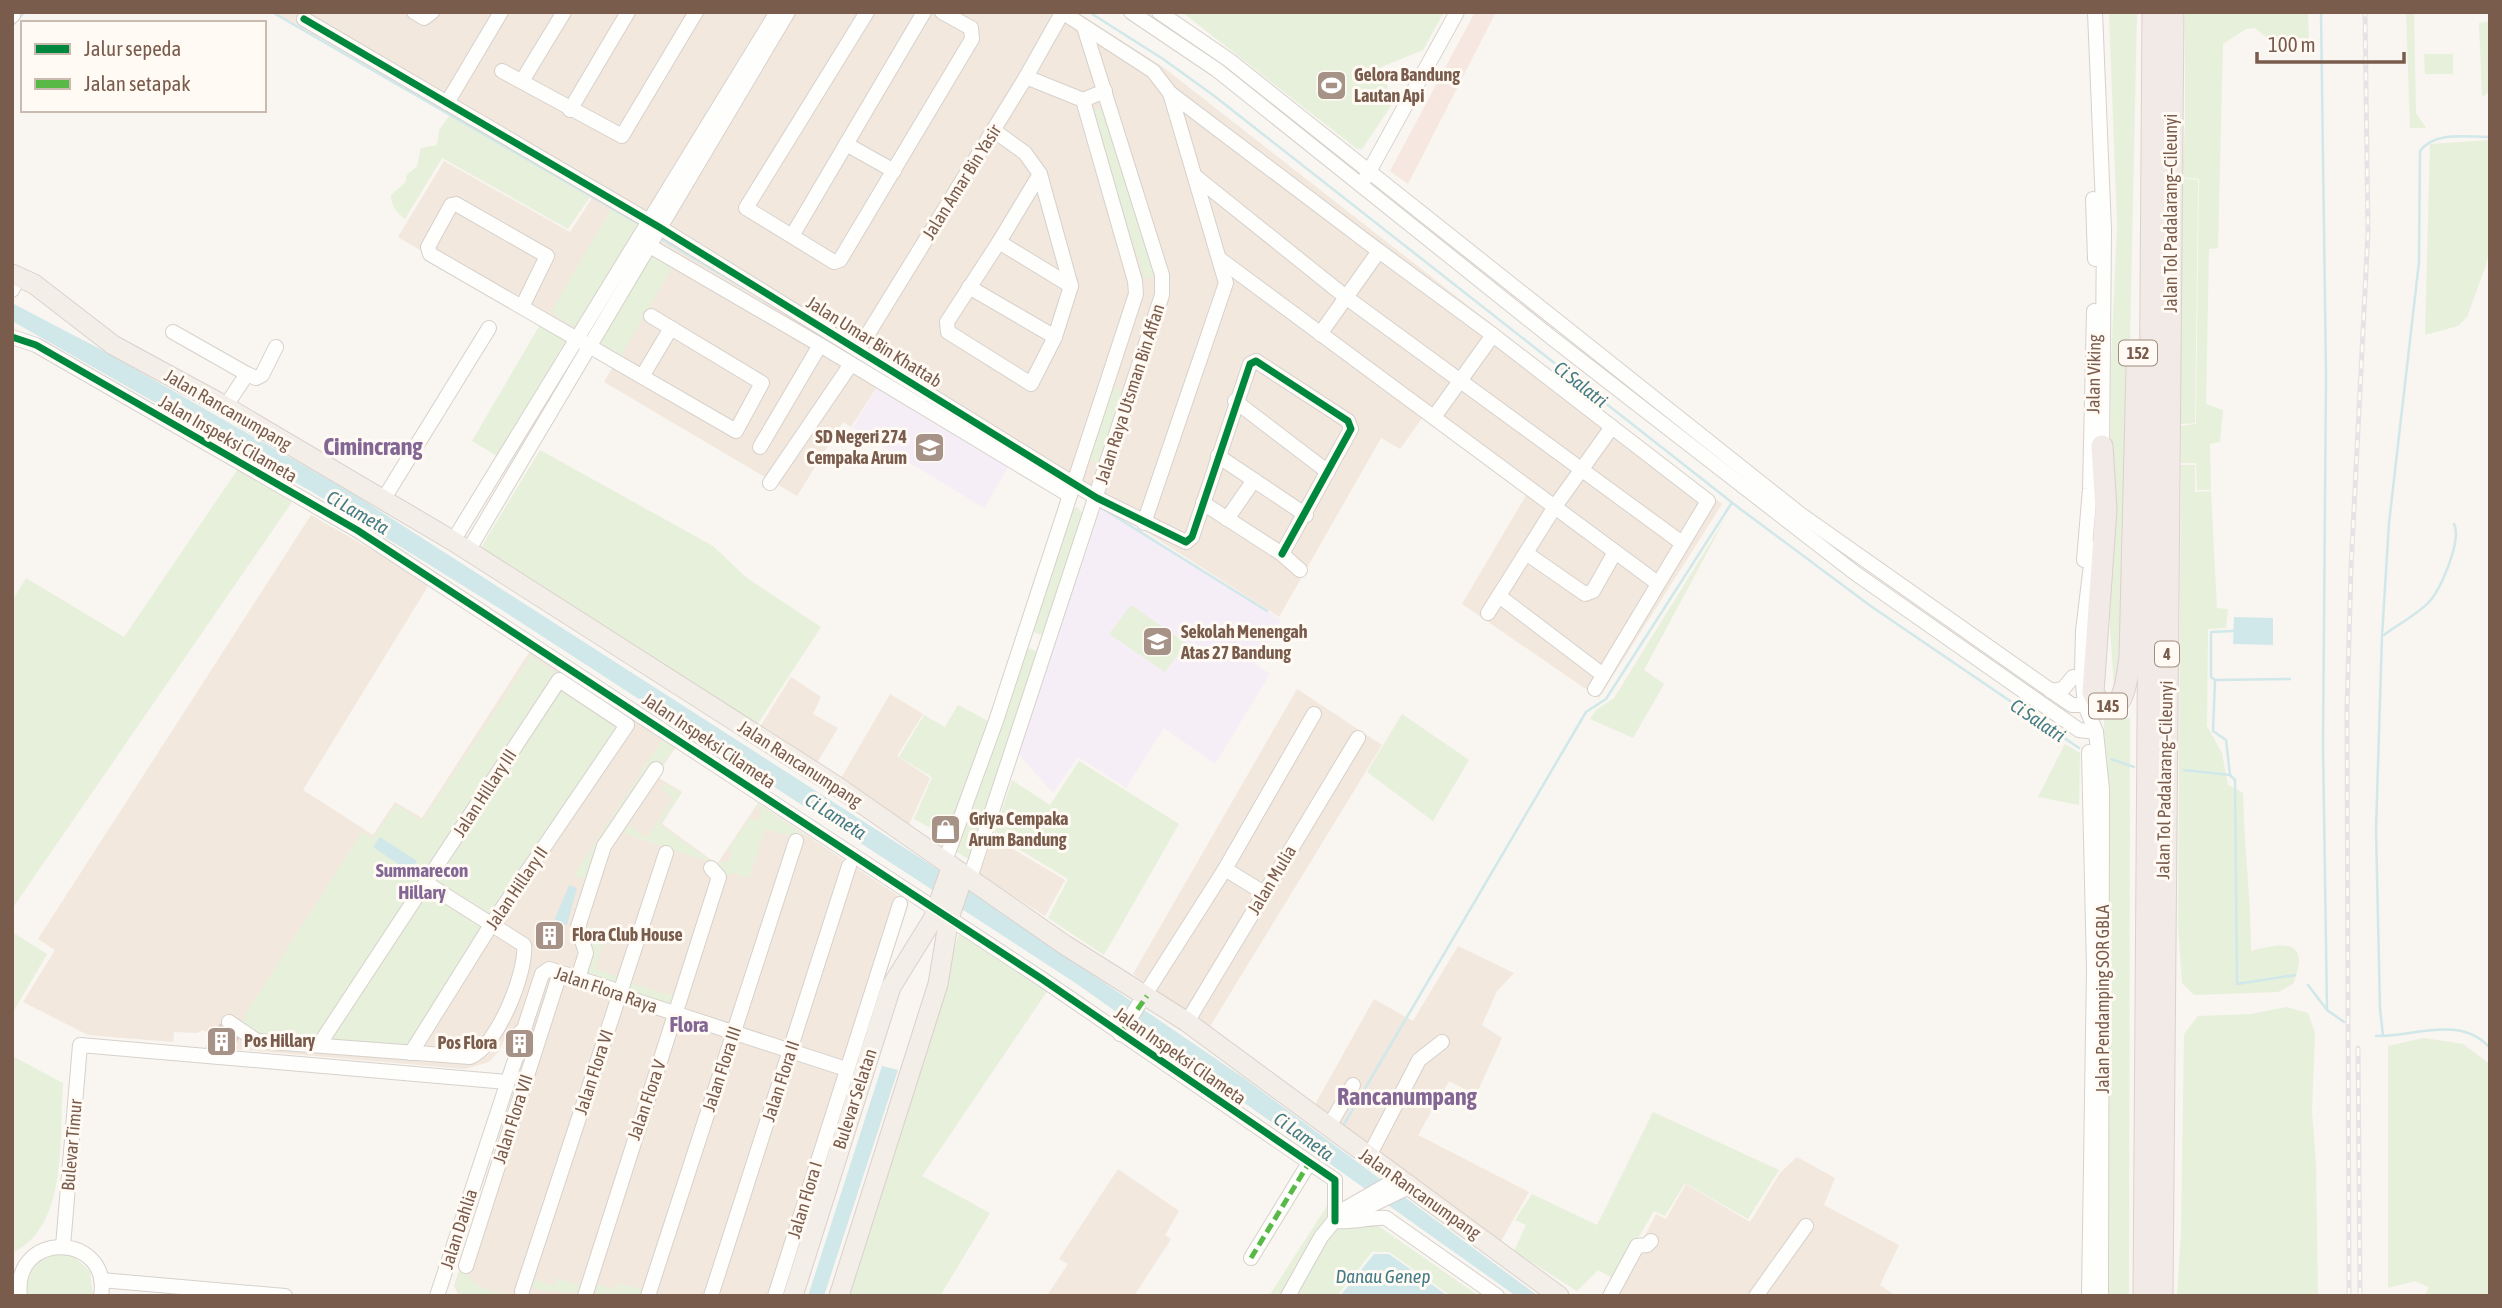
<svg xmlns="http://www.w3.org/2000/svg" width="2502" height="1308" font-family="'Asap Condensed',sans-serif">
  <rect width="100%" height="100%" fill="#f9f5f0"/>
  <g fill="#f2e8de">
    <polygon points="274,12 1077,12 1163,67 1722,504 1599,698 1462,604 1528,492 1425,414 1400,449 1381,438 1279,617 1098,501 886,373 851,427 843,422 797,496 604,382 614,365 398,237 444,161 570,232 594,195"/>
    <polygon points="311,515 430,583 303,790 373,835 395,802 422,818 530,651 602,700 678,744 656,776 682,792 662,824 717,864 758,803 909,903 783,1296 459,1296 454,1286 531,1047 505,1038 499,1051 489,1062 465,1069 233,1049 229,1054 207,1040 210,1034 203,1030 197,1033 174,1032 173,1042 88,1035 23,1002 55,950 38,939"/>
    <polygon points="791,677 821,697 813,714 838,728 817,763 760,727"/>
    <polygon points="1297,689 1382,745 1209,1028 1133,974"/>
    <polygon points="890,694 923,714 897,756 930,778 908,827 840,780"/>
    <polygon points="993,837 1065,880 1045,916 979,874"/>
    <polygon points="1458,946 1514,973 1497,991 1482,1025 1502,1038 1476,1095 1449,1081 1418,1135 1529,1192 1500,1243 1313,1108 1374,999 1413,1021"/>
    <polygon points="1797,1157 1835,1178 1824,1205 1899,1245 1880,1285 1896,1296 1615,1296 1656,1214 1666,1219 1686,1184 1750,1222 1780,1173"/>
    <polygon points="1118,1169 1179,1211 1165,1235 1171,1239 1134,1296 1047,1296 1068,1264 1059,1259"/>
  </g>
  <polygon fill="#f6e8e1" points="1475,12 1496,12 1408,184 1390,171"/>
  <g fill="#f6eef6">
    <polygon points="876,388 1008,467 984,508 853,428"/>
    <polygon points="1096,501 1281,620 1255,664 1270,674 1215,764 1164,728 1126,788 1078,757 1053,793 1013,748"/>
  </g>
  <g fill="#e7f0db">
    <polygon points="1182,12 1444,12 1423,50 1381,67 1393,103 1362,149 1357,149"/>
    <polygon points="2109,12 2137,12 2123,669 2114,690 2110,627 2111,364 2117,225"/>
    <polygon points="2185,12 2308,12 2309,38 2267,38 2255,28 2246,29 2223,44 2218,248 2209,249 2206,404 2223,410 2220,442 2210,444 2211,490 2197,490 2196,463 2181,463 2181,426 2196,424 2199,179 2182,177 2185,127"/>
    <polygon points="2406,12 2414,12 2416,113 2426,128 2410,128"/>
    <polygon points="2490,21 2489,89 2486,95 2482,96 2479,23"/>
    <polygon points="2424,54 2453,54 2453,74 2425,74"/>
    <polygon points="1102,108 1156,275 1145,279 1090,112"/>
    <path d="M450,115L590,197L568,229L442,158L405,219C397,214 391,205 391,195L406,182V176L417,166L421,148L437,145L439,130Z"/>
    <polygon points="2490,140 2490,249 2485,268 2467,317 2458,326 2425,335 2430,144"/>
    <polygon points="2181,178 2198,180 2195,423 2181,424"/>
    <polygon points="612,207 642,223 578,330 551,312"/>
    <polygon points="648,254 672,268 621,356 596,341"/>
    <polygon points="541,323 570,342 500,458 472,441"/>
    <polygon points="1111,387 1126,391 1102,464 1088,460"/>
    <polygon points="540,450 713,546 747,578 821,627 757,725 480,549"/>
    <path d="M2181,465H2195V492L2211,491L2217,608L2228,609L2226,628L2208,629L2207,726L2222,753L2228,785L2243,793C2244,846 2251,897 2251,951C2285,942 2311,939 2293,984L2278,992L2194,995L2182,983L2178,927Z"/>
    <polygon points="238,469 292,502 12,909 12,601 26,578 124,637"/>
    <polygon points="1077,507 1085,516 1045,636 1030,631 1070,510"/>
    <polygon points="1725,519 1644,670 1664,684 1633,738 1590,719 1596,710 1614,698"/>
    <polygon points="1131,605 1186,643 1165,672 1109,634"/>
    <polygon points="1025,647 1039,652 970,860 955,851"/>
    <polygon points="531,656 557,674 316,1039 259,1035 243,1025 245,1015 362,832 373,838 396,804 422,821"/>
    <polygon points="560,688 620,726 490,918 433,881"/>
    <polygon points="958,705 988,721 949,838 914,819 932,777 899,757 924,715 945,727"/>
    <polygon points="1402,714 1469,760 1433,821 1367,772"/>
    <polygon points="2130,718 2129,1296 2108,1296 2104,720"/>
    <polygon points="664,737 677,744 660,768 651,764 598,842 585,879 574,875"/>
    <polygon points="2065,744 2080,753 2079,805 2038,797"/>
    <polygon points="1079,761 1179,824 1104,955 1048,918 1068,879 994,834 1012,780 1050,805"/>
    <polygon points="665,783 681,793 660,825 714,863 625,834 626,824 647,838 673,798 661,789"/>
    <polygon points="758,804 803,834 791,840 787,835 765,829 749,878 734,873 724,877 718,865 721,861 726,863 733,853 728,849 750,818 758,821 762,810 756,808"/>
    <polygon points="428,890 484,927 408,1048 328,1041"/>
    <polygon points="583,925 606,932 595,969 620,977 615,982 588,973"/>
    <polygon points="960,931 1050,987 922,1176 990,1213 940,1296 844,1296"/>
    <polygon points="12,932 47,954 12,1014"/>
    <polygon points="628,982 676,997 671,1006 628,993"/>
    <polygon points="2286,1007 2308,1013 2315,1033 2312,1111 2316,1164 2318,1296 2177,1296 2181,1234 2184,1034 2198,1016 2251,1014"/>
    <polygon points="2424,1038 2463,1044 2490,1064 2490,1296 2425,1296 2429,1287 2415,1281 2388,1288 2388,1046"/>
    <path d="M12,1056L63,1083C59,1137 69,1226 12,1253Z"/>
    <polygon points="1653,1112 1779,1170 1748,1219 1685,1183 1665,1216 1654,1211 1614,1279 1598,1270 1577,1291 1514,1251 1526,1225 1515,1220 1532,1194 1597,1225"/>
    <polygon points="1334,1195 1479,1296 1451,1296 1389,1252 1372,1252 1337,1296 1269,1296"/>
    <path d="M62,1254L73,1256L90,1271L93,1296H27C25,1271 39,1256 62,1254Z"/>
    <path d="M464,1257C462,1288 489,1290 513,1296L460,1295L455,1286Z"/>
    <polygon points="557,1278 583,1287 577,1293 537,1290 532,1286 532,1279 554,1286"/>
    <polygon points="594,1283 616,1290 618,1283 645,1291 642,1296 598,1294 593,1290"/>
  </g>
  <g fill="#d0e8ea">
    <polygon points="12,303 100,349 352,493 936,868 1244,1078 1538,1296 1516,1296 1077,984 502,610 314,493 12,321"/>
    <polygon points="2234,617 2273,618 2273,645 2233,644"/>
    <polygon points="380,837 417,861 410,872 373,847"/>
    <polygon points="569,885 577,888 567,925 554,921"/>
    <polygon points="882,1066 898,1070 824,1296 808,1296"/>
    <polygon points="1374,1254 1389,1254 1448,1296 1340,1296"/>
  </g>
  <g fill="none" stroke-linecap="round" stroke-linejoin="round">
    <g stroke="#d0e8ea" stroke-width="2.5">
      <polyline points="272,12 639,224"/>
      <polyline points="1089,12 1163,59 1213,95 1739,508 1872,607 2079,748"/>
      <polyline points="2321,12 2326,376 2323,746 2327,1010"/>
      <polyline points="12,26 25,12"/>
      <polyline points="663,240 744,288"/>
      <polyline points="1100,507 1267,611"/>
      <path d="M2384,635C2398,624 2417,615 2429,602C2441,589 2462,540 2454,524"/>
      <polyline points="2290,679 2215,680 2213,731 2226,740 2230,775 2235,780 2237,984 2295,975"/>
      <polyline points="2215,680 2211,677 2211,632 2233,631"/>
      <polyline points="2111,759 2134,767"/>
      <polyline points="2184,770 2230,775"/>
      <polyline points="2308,985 2327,1010 2344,1022"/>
      <path d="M2376,1036C2414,1037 2460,1014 2490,1048"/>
      <path d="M2383,1036L2380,1008L2376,830L2382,636L2389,523L2419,262L2420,151C2435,131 2467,137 2490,137"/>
      <polyline points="1343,1126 1586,712 1606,699 1731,504"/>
    </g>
    <g stroke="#d9cfc7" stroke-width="14" stroke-dasharray="14 7" stroke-linecap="butt">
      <polyline points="208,1057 229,1022"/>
      <polyline points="219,1058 237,1028"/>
    </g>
    <defs>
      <g id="minor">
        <polyline points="414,12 424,18 432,12"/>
        <polyline points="867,12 746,208 834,262 840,260 972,39 971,28 942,12"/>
        <polyline points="1062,12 1153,71 1170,93 1379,251"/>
        <polyline points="1131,12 1217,70 1552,338 1855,573 2079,730 2096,732"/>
        <polyline points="1159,12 1229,60 1800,514 2060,697 2072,705 2085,705"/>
        <polyline points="2095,12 2104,230 2102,455"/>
        <polyline points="12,16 13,15"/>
        <polyline points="304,19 659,227 1097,498 1186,542 1192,537 1250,364 1256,361 1348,421 1351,429 1282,554"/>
        <polyline points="502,71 622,136 696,12"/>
        <polyline points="1026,77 1083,100 1105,91"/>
        <polyline points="522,81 564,12"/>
        <polyline points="447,103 501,12"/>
        <polyline points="570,110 628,12"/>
        <polyline points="846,144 894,171"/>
        <polyline points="1040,174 1071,286"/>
        <polyline points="1196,177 1347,298 1682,543"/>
        <polyline points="1366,177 1457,12"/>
        <polyline points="2093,199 2095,259"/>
        <polyline points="792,236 924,12"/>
        <polyline points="643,242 820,345 1069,495"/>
        <polyline points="999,242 947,322 948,332 1031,384 1055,337"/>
        <polyline points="1221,260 1656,582"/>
        <polyline points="969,287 1055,337 1071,286 999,242 1040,174 1025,153 993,130"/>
        <polyline points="12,290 19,276"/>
        <polyline points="522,307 547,256 456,204 451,205 428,247 430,254 736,431 762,383 651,316"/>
        <polyline points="173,332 247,374"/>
        <polyline points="1320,334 1379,251 1493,335"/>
        <polyline points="12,337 36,345 357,530 1042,979 1335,1180 1335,1221"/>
        <polyline points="858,350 1026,77 1062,13"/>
        <polyline points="643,375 671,328"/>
        <polyline points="1235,401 1328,472"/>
        <polyline points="225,407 247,374 256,378 262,375 276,347"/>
        <polyline points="1434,417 1493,335 1612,427 1556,505 1488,613"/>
        <polyline points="760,447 820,345"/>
        <polyline points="1218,456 1306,515"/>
        <polyline points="770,483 851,364"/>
        <polyline points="383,500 489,328"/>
        <polyline points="1203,503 1282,554 1300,570"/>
        <polyline points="1227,519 1254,480"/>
        <polyline points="1144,523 1226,283 1170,93"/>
        <polyline points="453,541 777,12"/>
        <polyline points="2093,548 2083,631 2082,673 2085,705 2096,732 2102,789 2101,1296"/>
        <polyline points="468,551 788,12"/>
        <polyline points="1526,553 1585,594 1593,591 1615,552"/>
        <polyline points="2084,560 2090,489 2094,311"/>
        <polyline points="1499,596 1603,675"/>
        <polyline points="1595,689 1708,501 1612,427"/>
        <polyline points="2051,691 2063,689 2073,677"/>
        <polyline points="945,861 996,721 1136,294 1135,281 1083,100"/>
        <polyline points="1225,869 1264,893"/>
        <polyline points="970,878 1162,295 1162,275 1084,27"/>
        <polyline points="578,978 586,953 578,927 604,846 656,769"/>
        <path d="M229,1022L257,1041L470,1057C497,1047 527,972 524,945L426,883"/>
        <polyline points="1187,1022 1358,738"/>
        <polyline points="524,1029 542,974 549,969 612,989 619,995 846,1069"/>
        <path d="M524,1029C528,1040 524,1050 516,1057C512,1046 515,1036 524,1029Z"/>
        <polyline points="1120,1034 1225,869 1314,714"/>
        <polyline points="319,1045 559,680 627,725 491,925 411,1053"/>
        <polyline points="1328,1128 1353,1085"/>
        <polyline points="1368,1158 1419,1060 1442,1042"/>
        <polyline points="1343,1219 1409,1187"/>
        <path d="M1335,1221C1350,1223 1378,1216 1386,1218L1497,1296"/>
        <polyline points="63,1246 80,1045 507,1082"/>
        <polyline points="1251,1258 1309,1163"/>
        <polyline points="466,1266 560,973"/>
        <polyline points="101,1280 285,1296"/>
        <polyline points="522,1291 666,853"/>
        <path d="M20,1296C12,1229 112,1233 101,1296"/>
        <polyline points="437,1296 516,1057"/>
        <polyline points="585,1296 719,877 711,868"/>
        <polyline points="648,1296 796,841"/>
        <polyline points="711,1296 849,866"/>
        <polyline points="775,1296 900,904"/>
        <polyline points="1288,1296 1321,1237 1343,1210 1397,1179"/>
        <polyline points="1610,1296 1637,1246 1647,1245 1651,1241"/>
        <polyline points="1756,1296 1806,1226"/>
        <polyline points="2089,1296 2094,968 2089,752"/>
      </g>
      <g id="major">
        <polyline points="12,274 34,284 113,345 216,401 453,541 835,785 1065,945 1187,1022 1559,1296"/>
        <polyline points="793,1296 891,987 933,919 949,874"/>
        <polyline points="839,1296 938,984 949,918 961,883"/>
      </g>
      <g id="highway">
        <path d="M2102,446L2106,510L2093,692L2098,702C2126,720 2127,674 2130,657L2137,367"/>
        <polyline points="2144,1296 2153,12"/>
        <polyline points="2162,1296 2173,12"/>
      </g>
    </defs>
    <use href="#minor" stroke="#d7d1cb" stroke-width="16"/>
    <use href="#major" stroke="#dad1cc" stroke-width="21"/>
    <use href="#highway" stroke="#dad1cc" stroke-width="23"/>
    <use href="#minor" stroke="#fefefd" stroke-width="14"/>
    <use href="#major" stroke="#f3eee8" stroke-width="19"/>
    <use href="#highway" stroke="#f2eae7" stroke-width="21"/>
    <defs>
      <g id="rail">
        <polyline points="2358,1048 2360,1296"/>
        <polyline points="2349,1296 2347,709 2351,568 2368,232 2365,12"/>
      </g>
    </defs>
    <use href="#rail" stroke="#e6e3e7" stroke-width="5"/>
    <use href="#rail" stroke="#fffaf3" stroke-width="2.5" stroke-dasharray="8" stroke-linecap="butt"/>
    <g stroke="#58b947" stroke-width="5" stroke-dasharray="10 5" stroke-linecap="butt">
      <polyline points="12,289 13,289"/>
      <polyline points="1120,1034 1147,996"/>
      <polyline points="1251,1258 1309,1163"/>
    </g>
    <defs>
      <g id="cycleway">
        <polyline points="304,19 659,227 1097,498 1186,542 1192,537 1250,364 1256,361 1348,421 1351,429 1282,554"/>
        <polyline points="12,337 36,345 357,530 1042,979 1335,1180 1335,1221"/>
      </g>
    </defs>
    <use href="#cycleway" stroke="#fffaf3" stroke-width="11"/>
    <use href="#cycleway" stroke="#00873e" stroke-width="7"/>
  </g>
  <defs>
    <symbol id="stadium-square" viewBox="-11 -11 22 22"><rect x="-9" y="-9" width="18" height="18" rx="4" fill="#a69286" stroke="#fffaf3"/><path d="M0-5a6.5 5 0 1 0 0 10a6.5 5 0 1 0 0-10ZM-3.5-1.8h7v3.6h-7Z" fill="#fff"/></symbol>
    <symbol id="school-square" viewBox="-11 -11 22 22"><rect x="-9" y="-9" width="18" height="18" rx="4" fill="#a69286" stroke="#fffaf3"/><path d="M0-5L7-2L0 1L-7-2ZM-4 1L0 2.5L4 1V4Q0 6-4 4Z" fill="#fff"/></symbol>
    <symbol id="shop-square" viewBox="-11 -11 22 22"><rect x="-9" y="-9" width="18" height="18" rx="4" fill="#a69286" stroke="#fffaf3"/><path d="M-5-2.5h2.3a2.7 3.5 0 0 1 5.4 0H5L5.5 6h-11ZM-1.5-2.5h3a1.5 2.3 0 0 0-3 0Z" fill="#fff"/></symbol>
    <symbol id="building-square" viewBox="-11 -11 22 22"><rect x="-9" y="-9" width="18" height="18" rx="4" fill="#a69286" stroke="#fffaf3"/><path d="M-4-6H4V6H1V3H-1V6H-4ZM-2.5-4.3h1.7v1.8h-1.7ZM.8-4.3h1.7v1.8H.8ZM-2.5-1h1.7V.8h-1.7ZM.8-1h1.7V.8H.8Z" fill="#fff"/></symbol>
  </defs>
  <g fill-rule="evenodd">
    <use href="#stadium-square" x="1314" y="68" width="35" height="35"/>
    <use href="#school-square" x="912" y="430" width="35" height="35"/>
    <use href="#school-square" x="1140" y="624" width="35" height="35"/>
    <use href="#shop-square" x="928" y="812" width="35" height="35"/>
    <use href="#building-square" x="532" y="918" width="35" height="35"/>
    <use href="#building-square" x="204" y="1024" width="35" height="35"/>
    <use href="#building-square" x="502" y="1026" width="35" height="35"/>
  </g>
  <g text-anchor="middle" stroke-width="6" stroke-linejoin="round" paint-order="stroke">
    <g fill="#fffaf3" stroke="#a28b7f" stroke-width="2">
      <rect x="2119" y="340.5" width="38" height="25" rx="5"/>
      <rect x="2155" y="641.5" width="24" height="25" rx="5"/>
      <rect x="2089" y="693.5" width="38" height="25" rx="5"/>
    </g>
    <g font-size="16" font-weight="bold" fill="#7a5c4d">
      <text x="2138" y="359">152</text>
      <text x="2167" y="660">4</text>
      <text x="2108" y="712">145</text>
    </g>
    <g font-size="18" font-weight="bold" fill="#7a5c4d" stroke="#fffaf3" text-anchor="start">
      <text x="1354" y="81">Gelora Bandung<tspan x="1354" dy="21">Lautan Api</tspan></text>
      <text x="907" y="443" text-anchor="end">SD Negeri 274<tspan x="907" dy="21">Cempaka Arum</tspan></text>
      <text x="1181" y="638">Sekolah Menengah<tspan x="1181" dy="21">Atas 27 Bandung</tspan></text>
      <text x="969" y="825">Griya Cempaka<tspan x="969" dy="21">Arum Bandung</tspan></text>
      <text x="572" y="941">Flora Club House</text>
      <text x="244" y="1047">Pos Hillary</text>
      <text x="497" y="1049" text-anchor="end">Pos Flora</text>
    </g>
    <g font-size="18" fill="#7a5c4d" stroke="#fffaf3">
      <text transform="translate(962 182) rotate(-58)" y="6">Jalan Amar Bin Yasir</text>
      <text transform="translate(2171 213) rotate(-90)" y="6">Jalan Tol Padalarang–Cileunyi</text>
      <text transform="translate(874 342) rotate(32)" y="6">Jalan Umar Bin Khattab</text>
      <text transform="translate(2094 374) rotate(-89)" y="6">Jalan Viking</text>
      <text transform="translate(1130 394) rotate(-72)" y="6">Jalan Raya Utsman Bin Affan</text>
      <text transform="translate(228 410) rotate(30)" y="6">Jalan Rancanumpang</text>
      <text transform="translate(228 439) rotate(30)" y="6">Jalan Inspeksi Cilameta</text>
      <text transform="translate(709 741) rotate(34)" y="6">Jalan Inspeksi Cilameta</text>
      <text transform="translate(800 764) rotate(33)" y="6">Jalan Rancanumpang</text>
      <text transform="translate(2165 780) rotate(-89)" y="6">Jalan Tol Padalarang–Cileunyi</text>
      <text transform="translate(485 793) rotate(-57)" y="6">Jalan Hillary III</text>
      <text transform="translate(1272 880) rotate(-59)" y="6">Jalan Mulia</text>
      <text transform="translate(517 888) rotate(-56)" y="6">Jalan Hillary II</text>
      <text transform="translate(606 990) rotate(19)" y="6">Jalan Flora Raya</text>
      <text transform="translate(2103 999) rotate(-90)" y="6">Jalan Pendamping SOR GBLA</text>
      <text transform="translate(1180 1056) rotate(35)" y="6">Jalan Inspeksi Cilameta</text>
      <text transform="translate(722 1069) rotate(-72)" y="6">Jalan Flora III</text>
      <text transform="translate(594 1072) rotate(-72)" y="6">Jalan Flora VI</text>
      <text transform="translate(781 1081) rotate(-72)" y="6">Jalan Flora II</text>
      <text transform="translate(855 1099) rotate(-72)" y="6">Bulevar Selatan</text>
      <text transform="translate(647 1100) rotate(-71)" y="6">Jalan Flora V</text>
      <text transform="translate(513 1119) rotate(-72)" y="6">Jalan Flora VII</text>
      <text transform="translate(72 1145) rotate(-85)" y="6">Bulevar Timur</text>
      <text transform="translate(1420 1194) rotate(35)" y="6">Jalan Rancanumpang</text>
      <text transform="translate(805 1200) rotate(-73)" y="6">Jalan Flora I</text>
      <text transform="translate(459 1229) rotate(-72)" y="6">Jalan Dahlia</text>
    </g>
    <g font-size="19" font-style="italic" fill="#437c86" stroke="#fffaf3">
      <text transform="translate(1581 384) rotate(38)" y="7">Ci Salatri</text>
      <text transform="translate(358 512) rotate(30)" y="7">Ci Lameta</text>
      <text transform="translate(2038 720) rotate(34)" y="7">Ci Salatri</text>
      <text transform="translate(836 816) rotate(33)" y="7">Ci Lameta</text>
      <text transform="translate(1304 1136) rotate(36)" y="7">Ci Lameta</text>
      <text x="1383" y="1283">Danau Genep</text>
    </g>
    <g font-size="19" font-weight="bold" fill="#846695" stroke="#fffaf3">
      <text x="422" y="877">Summarecon<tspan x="422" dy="22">Hillary</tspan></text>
    </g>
    <g font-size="21" font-weight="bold" fill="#846695" stroke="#fffaf3">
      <text x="689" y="1032">Flora</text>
    </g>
    <g font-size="24" font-weight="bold" fill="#846695" stroke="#fffaf3">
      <text x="373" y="455">Cimincrang</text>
      <text x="1407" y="1105">Rancanumpang</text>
    </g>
  </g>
  <rect width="2502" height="1308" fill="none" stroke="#7a5c4d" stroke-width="28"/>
  <rect x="21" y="21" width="245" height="91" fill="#fffaf3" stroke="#cabbb1" stroke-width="2"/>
  <rect x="35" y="44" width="35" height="10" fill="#00873e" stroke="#cabbb1" stroke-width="2"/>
  <text x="84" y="56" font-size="21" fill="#7a5c4d">Jalur sepeda</text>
  <rect x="35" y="79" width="35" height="10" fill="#58b947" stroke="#cabbb1" stroke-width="2"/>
  <text x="84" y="91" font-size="21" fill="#7a5c4d">Jalan setapak</text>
  <path d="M2257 52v10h147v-10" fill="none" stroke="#7a5c4d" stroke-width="3.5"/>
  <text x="2268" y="52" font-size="21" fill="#7a5c4d" stroke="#fffaf3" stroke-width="5" paint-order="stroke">100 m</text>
</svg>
